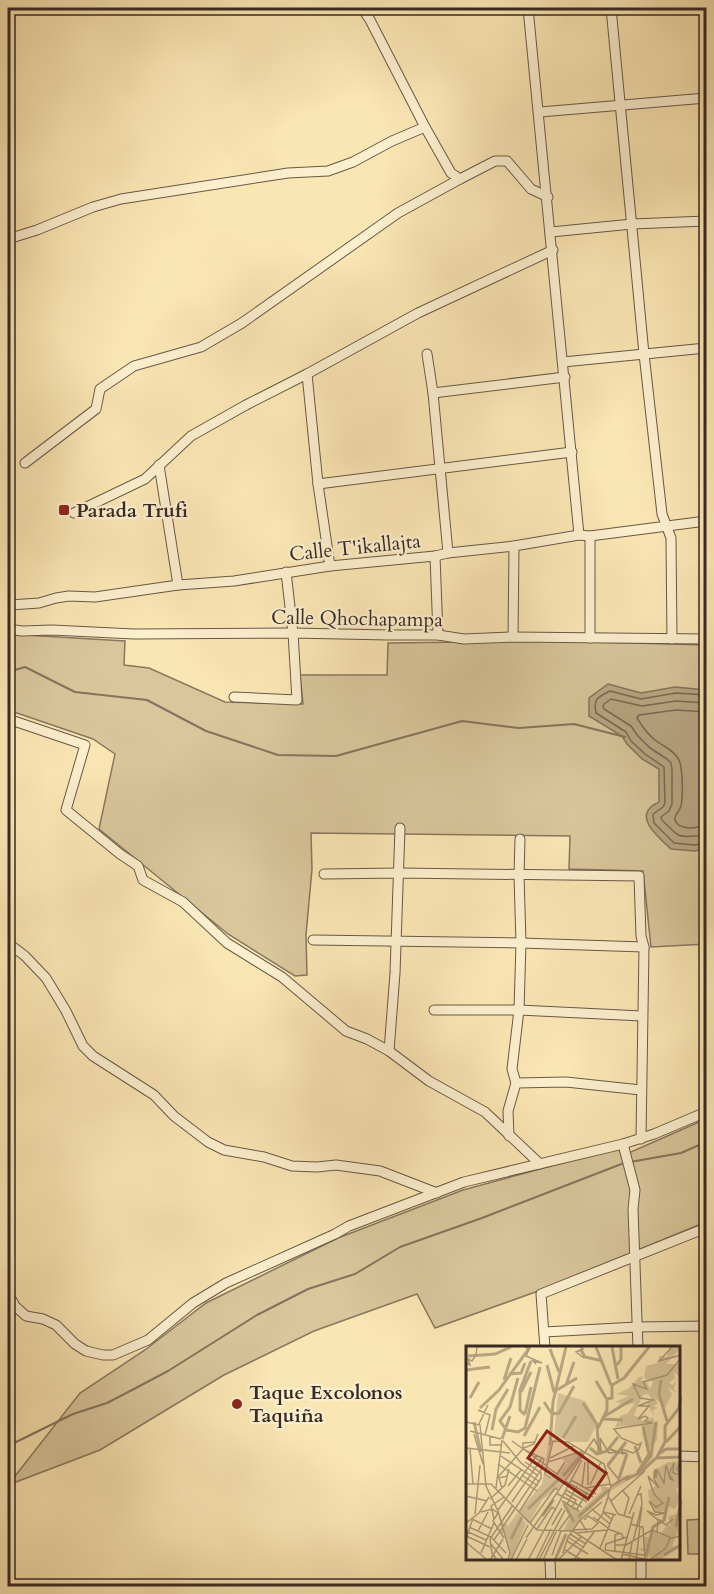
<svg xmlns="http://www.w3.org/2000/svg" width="714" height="1594" font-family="Cardo,serif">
  <rect width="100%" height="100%" fill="#fae6b3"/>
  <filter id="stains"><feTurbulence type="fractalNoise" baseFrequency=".00333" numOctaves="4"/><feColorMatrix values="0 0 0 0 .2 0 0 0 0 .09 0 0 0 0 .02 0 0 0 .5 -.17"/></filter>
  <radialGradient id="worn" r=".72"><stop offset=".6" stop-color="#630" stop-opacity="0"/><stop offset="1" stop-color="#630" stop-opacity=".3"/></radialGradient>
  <g fill="#d9c69b" stroke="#88785f" stroke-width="1.5">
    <polygon points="8,634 125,641 124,665 149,668 225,702 303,704 300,675 387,675 388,643 556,641 706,645 706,944 651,947 643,871 569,869 570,836 311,833 312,869 306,935 307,975 295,976 228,934 99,829 115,754 93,739 8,710"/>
    <polygon points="706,1119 706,1222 541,1290 435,1328 417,1294 314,1331 224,1375 100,1450 8,1485 80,1393 145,1350 206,1303 338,1238 463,1190 613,1149 631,1152"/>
    <polygon points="706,1519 706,1554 688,1554 687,1520"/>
  </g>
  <path fill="#b8a682" stroke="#84745c" stroke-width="1.5" d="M608,684L641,693L675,687L706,690V848L695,851L671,849C662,840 637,821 650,808C652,805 656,804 659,802V769L642,759L627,744L622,736L589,716V698Z"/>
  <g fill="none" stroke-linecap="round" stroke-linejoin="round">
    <g stroke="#786852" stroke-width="1.5">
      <path d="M706,695L676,693L641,699L610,691C598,697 593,699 596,713L626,732L631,741L645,754L664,767L665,803L663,807L653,814L654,823L674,843L694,845L706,843"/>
      <path d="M706,703L676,701L642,706L611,699L604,704L603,706L604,709L631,726L638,736L650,748L667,759L671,763L672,769V804L669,811L661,817L662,820C682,841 679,837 706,835"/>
      <path d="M706,712L676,710L639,715L637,718C642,726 647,734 655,740C663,746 674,750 679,760C683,769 683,796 681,806C680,810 675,815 675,818C674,822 680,827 684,827C691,830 699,826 706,826"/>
    </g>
    <g stroke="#84745c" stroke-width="2">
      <polyline points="8,672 25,667 75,692 147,700 206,731 278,755 336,756 462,721 519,728 574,724 625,737"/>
      <polyline points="630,1162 681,1153 706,1142"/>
      <polyline points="8,1446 73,1414 107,1403 134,1389 168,1371 257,1315 308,1289 355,1274 400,1247 482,1218 624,1163"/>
    </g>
    <defs>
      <g id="minor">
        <polyline points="362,8 370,20 425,127 451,173 460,179 495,161 507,161 531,189 548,197"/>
        <polyline points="528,8 579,535"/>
        <polyline points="611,8 644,354 662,514 671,538 672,639"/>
        <polyline points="540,112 706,98"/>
        <polyline points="551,232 632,224 706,221"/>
        <polyline points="8,239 37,230 93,207 121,199 288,173 328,171 353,162 392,141 425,127"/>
        <polyline points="427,354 433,393 448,553"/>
        <polyline points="563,362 706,348"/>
        <polyline points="307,374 318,484 330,566"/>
        <polyline points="433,393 565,377"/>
        <polyline points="25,463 96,409 100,389 134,366 201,347 242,323 398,213 460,179"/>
        <polyline points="159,465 178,585"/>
        <polyline points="318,484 572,452"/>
        <polyline points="74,513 145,479 191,436 246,405 307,374 418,313 553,250"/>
        <polyline points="435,556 438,635"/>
        <polyline points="8,607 10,605 39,603 56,598 69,596 95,597 178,585 234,581 330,566 435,556 448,553 514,546 579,535 590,536 706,521"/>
        <polyline points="8,629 22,631 52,630 134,634 293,633 388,635 438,635 464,639 513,637 706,639"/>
        <polyline points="513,637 514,546"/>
        <polyline points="590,638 590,536"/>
        <polyline points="234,697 297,700 293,633 286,572"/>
        <polyline points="8,719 85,745 66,810 120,854 138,866 143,880 183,902 227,943 282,977 346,1031 367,1039 389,1051 429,1081 485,1112 540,1164"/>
        <polyline points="324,874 399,873 639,876 641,936 644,947 641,1139"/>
        <polyline points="313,940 521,943 644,947"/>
        <polyline points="8,943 25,956 46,978 66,1011 83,1046 93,1056 154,1095 174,1116 208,1142 224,1150 264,1157 292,1166 317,1167 336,1165 380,1171 437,1193"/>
        <polyline points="434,1010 519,1010 642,1016"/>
        <polyline points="389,1051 395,973 400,828"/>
        <polyline points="516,1083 566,1082 641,1090"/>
        <polyline points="509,1136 508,1111 516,1083 512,1069 519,1010 521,943 519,875 520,839"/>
        <polyline points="623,1144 635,1190 633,1209 638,1348"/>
        <polyline points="8,1290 10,1297 15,1306 26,1316 43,1319 56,1325 75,1344 86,1351 103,1355 113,1355 148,1340 193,1303 226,1283 335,1234 349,1226 464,1182 623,1144 654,1134 706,1112"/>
        <polyline points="544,1332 637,1327 706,1326"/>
        <polyline points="545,1348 541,1294 706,1228"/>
        <polyline points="680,1456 706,1457"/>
        <polyline points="550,1560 551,1586"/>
        <polyline points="641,1560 641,1586"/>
      </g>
    </defs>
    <use href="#minor" stroke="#685847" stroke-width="11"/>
    <use href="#minor" stroke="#fcefce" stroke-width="9"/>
  </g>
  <g fill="#8f2418" stroke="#fcefce" stroke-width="2">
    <rect x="58" y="504" width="12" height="12" rx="3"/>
    <circle cx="237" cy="1404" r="6"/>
  </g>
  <g text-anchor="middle" stroke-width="4.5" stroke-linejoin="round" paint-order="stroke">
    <g font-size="20" font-weight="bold" fill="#372923" stroke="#fcefce" text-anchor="start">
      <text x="76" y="517">Parada Trufi</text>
      <text x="249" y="1399">Taque Excolonos<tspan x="249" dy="23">Taquiña</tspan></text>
    </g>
    <g font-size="20" fill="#372923" stroke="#fcefce">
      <text transform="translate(355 547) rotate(-6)" y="7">Calle T'ikallajta</text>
      <text transform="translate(357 618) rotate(1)" y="7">Calle Qhochapampa</text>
    </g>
  </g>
  <g transform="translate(466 1346)">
    <rect width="214" height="214" fill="#fae6b3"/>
    <path d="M203,1H214V5H212L200,18H214V31L208,26L209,32L203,37L207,39L210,34L208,43L211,47L201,41L206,48L199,62L188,51L192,58L187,60L192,62L187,64L188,70L181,57L187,55L182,48L177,49L168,69L179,76L187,71L189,79L192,73L191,94L181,105L176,87L178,79L149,81L154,70L162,67L169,57L151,61L155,57L148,56L163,50L150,48L162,43L173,31L177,30L175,35H180L184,43L187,36L178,32L180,20L192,17L193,10L201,11ZM92,47L119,55L128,70L131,78L122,96H104L88,89ZM84,88L86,100L79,128L86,131L101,117L96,113L119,105L93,142L77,153L62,178L53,166L76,138ZM187,112H191L177,126L134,151L126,161L128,162L120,166L105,185L98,184L105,169L95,155L114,165L136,145L135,140L144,142L154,131L173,126ZM214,115V138L210,144L214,152L209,163L200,159L201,165L190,166L183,152L182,144L190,140L186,126L202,116ZM52,166L60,178L45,214L39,187L35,188L36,175L42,180ZM213,167L209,181H214L206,200L213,201L194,214L182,210L181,214L178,205L171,203L178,202L177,191H185L186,184L194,189L202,178L205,180L202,171Z" fill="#d9c69b"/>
    <path fill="none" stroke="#b8a682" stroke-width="3" d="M130,1L145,39M146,1L152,33M84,3L93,26M115,4L119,11L137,15M2,10L29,8L45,1M81,19L88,46M151,19L155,13V1M0,24L24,21M43,28L55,27L59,17M38,34L45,12M195,34L193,48L201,75M130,35L140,52M100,39L108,16M91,44L111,32M55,46L65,26M4,52L13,36M78,56L86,68L93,67L108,40M117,57L132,80M14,62L33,44L64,1M59,68L65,41M59,69L54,64V44L65,15M139,70L167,53M137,73L157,74M8,76L15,106M131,79L133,108M39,82L34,75L44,61L52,32M132,82L141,64V53L146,52V39L158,32L183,1M26,84L30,63L42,43M40,84L52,86L59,82L74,21M58,90L74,61M97,92L110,70M36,93L44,70M200,96L215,80M84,99L87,56L100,1M169,100L175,117M124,102L131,108L141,105L152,91M194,107L200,103H215M190,112L215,111M142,119L160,96M173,124L183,108L177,80M171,127L185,110L190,76M97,130L117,107M153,132L161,108M159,134L174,127L191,111L199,96V80L213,62L215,51M98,158L108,176M62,163L93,133M112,171L143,144M210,181L215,155M45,193L56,171M198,209L215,199M180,210L187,181L198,174L203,151M89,214L100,188"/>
    <path fill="none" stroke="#ac9a79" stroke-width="1.5" d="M59,1L63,3L60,10L76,17L67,15L70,18M114,1L117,3L110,6L118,12M206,1L193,15L215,9M0,21V17L4,19L2,13L6,15L10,9L11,1M12,64L24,69L19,89M0,76L14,79L20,140L32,165M13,78L22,59M4,85L35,93M8,88L17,118M24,90V99H35M37,95L55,117L71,129M46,95L81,120M0,102L44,107M58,102L68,98L72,88M4,103L7,138M35,110L74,136M84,112L108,100M82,116L117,105M32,118L71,145M141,119L154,135M81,121L91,128L99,116M215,122L214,116L211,123L215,128M57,130L72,140M32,131L57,103V97L69,96M85,132L79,128L87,95L102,96L138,118L145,140L142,150L152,168L166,172M105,134L130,148M99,135L127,151M0,138H25L71,184L107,185L151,214M122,139V115M124,139L135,116M42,140L55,124M145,140L163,130M116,141L119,116M30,142L36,94M36,142L33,132L41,130M119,142L144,138M100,144L121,156M156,144L163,152L158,170M90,147L116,161M98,147L110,154L106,161M0,150L21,155M142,151L137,166L145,173M24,153L39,139L43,123M96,155L113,165M145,155L179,125M46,156L76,112M101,158L111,140M111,163L121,146M32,164L71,109M127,164L144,178M32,165L44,207L42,214M15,166L26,163L32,167M53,166L75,132V127L59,116M32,167L27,175L38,192M9,168L14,119M163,168L175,140M77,170L88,154M127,171L142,182M6,173L26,183M28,173L25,160L38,151M192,173L200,179L207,173M132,174L138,166L150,169M0,177L13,167L23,151M64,177L89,142L92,144M164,178L177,181L179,214M86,179L96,162M173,180L176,161M3,181L25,191L40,207M71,183L86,161L90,164M142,183L156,188L157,192M93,184L104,169M106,184L126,183L132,177L122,170L118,174M0,185L20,194M12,185L22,166M121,186L114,174L136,156M110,187L141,184M191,187L192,174L181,165L190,169L199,167L189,166L183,155L190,161L197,157L188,148L182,130L193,142L188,133L189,123L190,132L191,124L198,137L200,119L204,133L207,134L203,128L208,117L207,127L215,129M104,188L120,198M0,190L24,201M102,191L117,201M60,192L128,93L135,105L134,92L143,107L152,106L145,104V103L157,108L160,107L156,106V103L167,107L173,103L175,97L172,99L155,92L148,83L186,77L179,75L182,72L179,70L172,73L183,60H172L187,54L174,52L167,38L181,43L177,36L201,29L215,12M0,193L7,172M28,194L75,124L78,113L57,103M101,195L122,208M0,196L21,214M167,196L176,158L175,148L171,149M25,198L37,213M149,199H160L186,184L206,192L215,190M134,202L148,168M99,204L116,214M139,204L178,209M139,204L140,198L161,191M149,205V189L154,187M15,207L28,177M97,207L102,191L114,174M156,208L178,213M86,209L95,185M185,213L200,202L204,192M24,214L37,193M31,214L26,207L24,193L47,159M45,214L62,179M50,214L61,193M62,214L116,114M70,214L85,183M73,214L99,164M77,214L90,186M92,214L116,190M108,214L128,186M155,214L168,166M163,214L166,196M170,214L174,180"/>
    <path fill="#8f2418" fill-opacity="0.15" stroke="#8f2418" stroke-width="3" d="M81,85L140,127L122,153L62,112Z"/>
    <rect width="214" height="214" fill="none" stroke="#372923" stroke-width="3"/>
  </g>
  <rect width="714" height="1594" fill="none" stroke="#fae6b3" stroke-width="30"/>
  <rect x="9" y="9" width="696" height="1576" fill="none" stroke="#372923" stroke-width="3"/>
  <rect x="15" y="15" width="684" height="1564" fill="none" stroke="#372923" stroke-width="1.5"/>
  <rect width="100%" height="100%" filter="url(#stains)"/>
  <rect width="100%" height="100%" fill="url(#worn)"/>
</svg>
